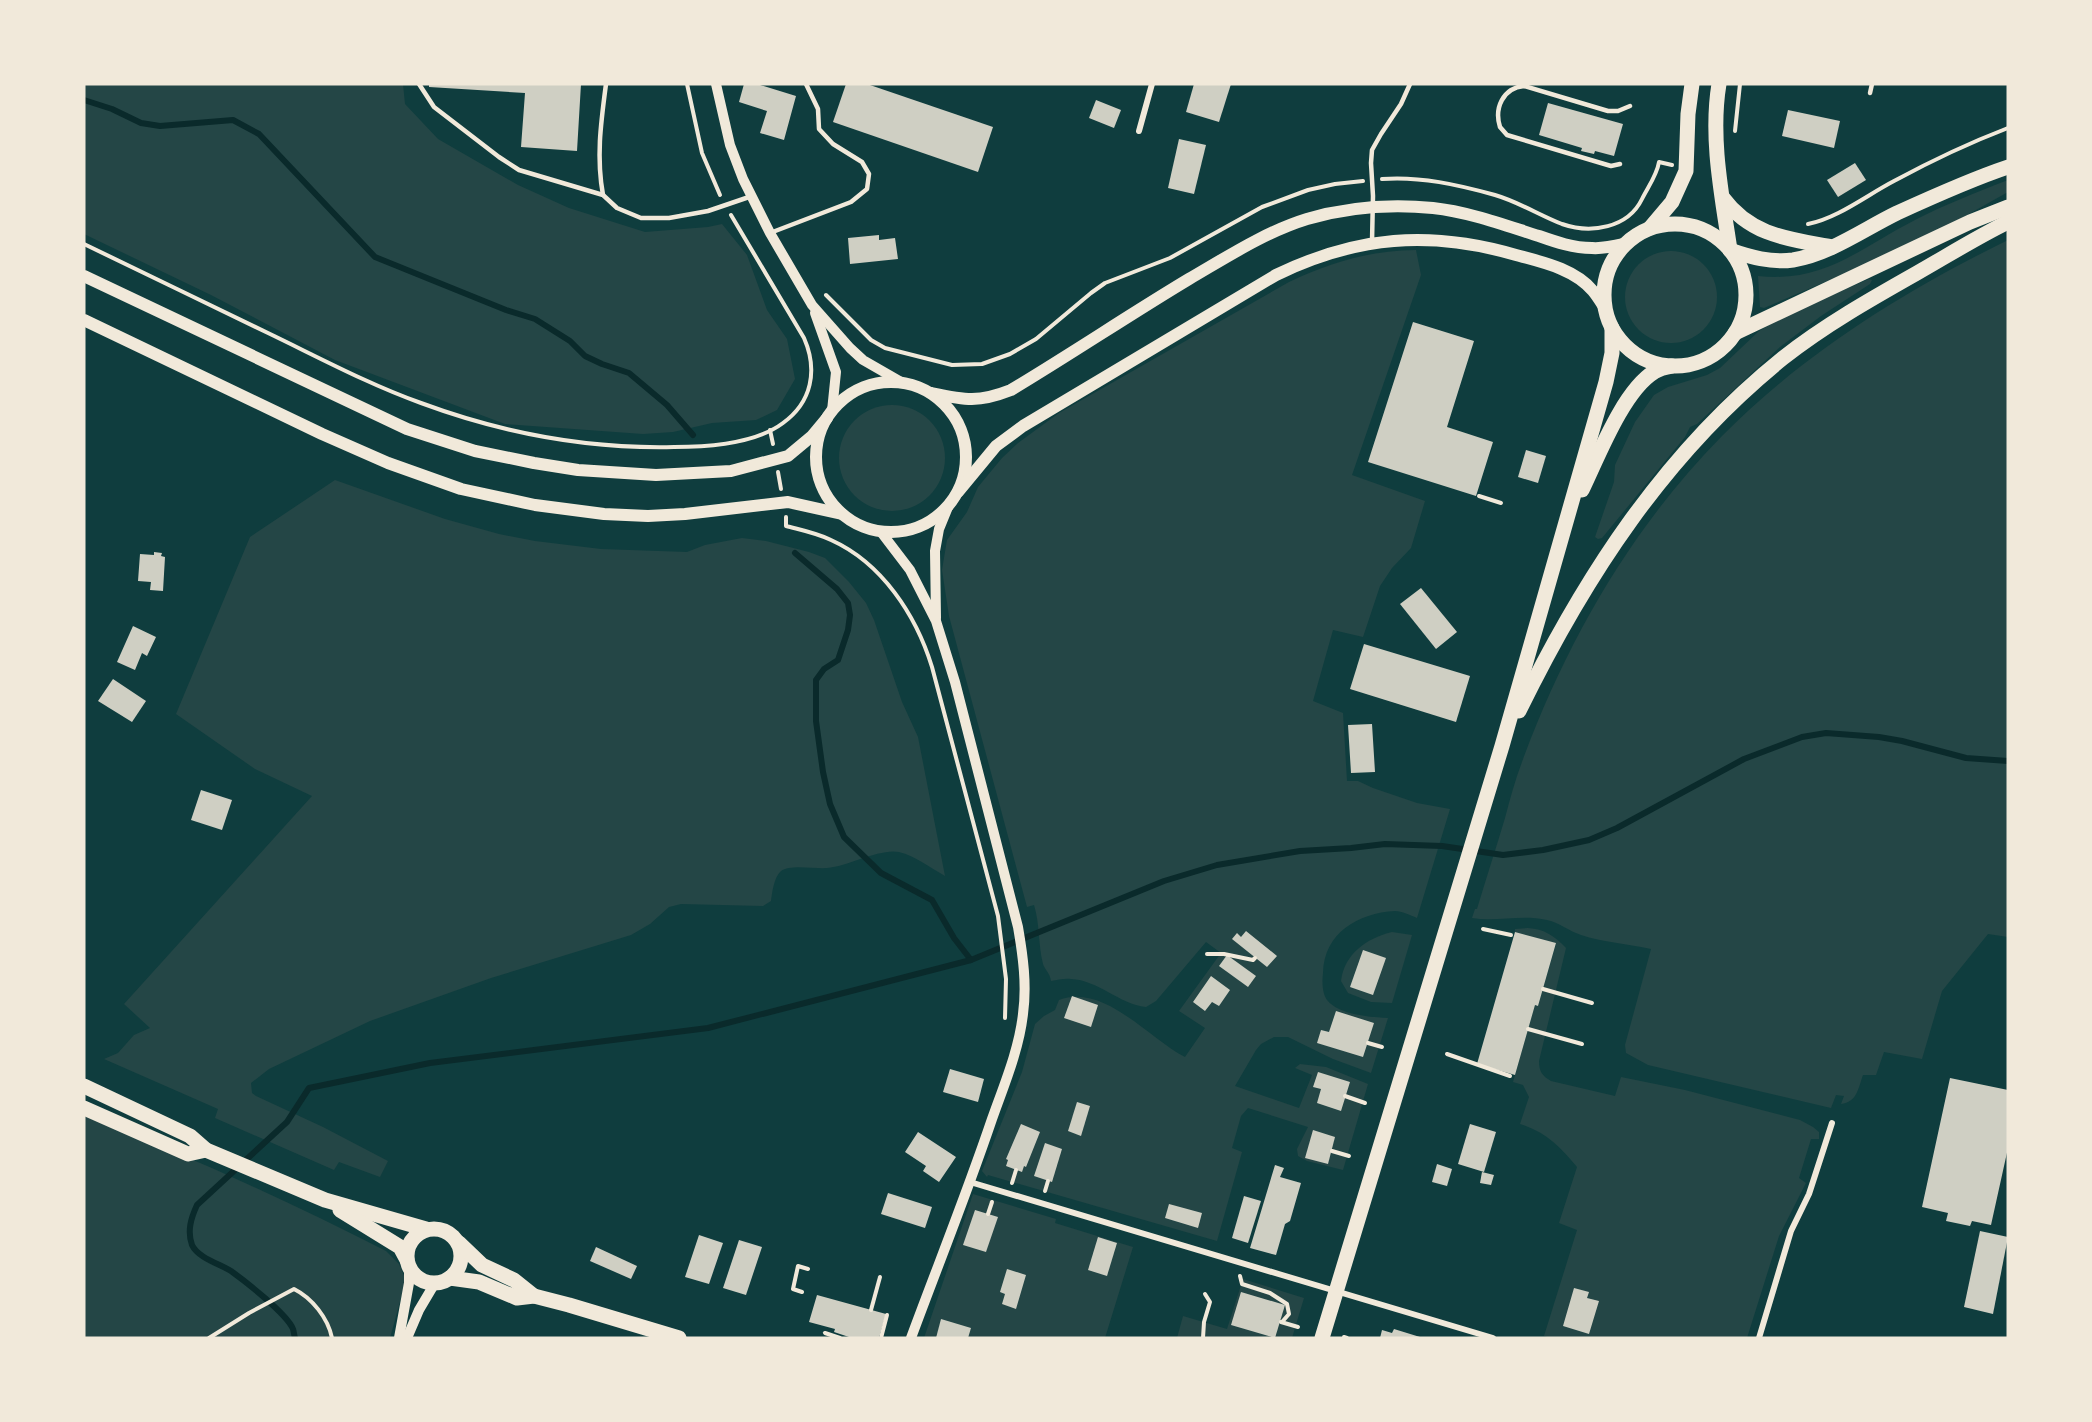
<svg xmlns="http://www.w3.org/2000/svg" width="2092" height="1422" font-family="Cabin,sans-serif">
  <rect width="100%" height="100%" fill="#0f3d3e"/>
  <g fill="#244646">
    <polygon points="84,84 403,84 405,104 438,139 518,185 569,208 645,232 708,227 722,224 747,255 767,310 787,339 795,379 777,410 756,420 712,423 673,432 643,434 505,424 335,360 211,295 84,234"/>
    <path d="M2008,180V192L1919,242L1764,308L1760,307L1758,276C1825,283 1858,249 1915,220C1944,205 1977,192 2008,180Z"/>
    <path d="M2008,240V937L1988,934L1942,991L1922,1059L1884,1052L1876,1075H1863C1858,1089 1857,1102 1841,1104L1844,1096L1836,1095L1831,1108L1648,1065L1626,1053L1625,1045L1651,949C1629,944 1602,942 1581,935C1569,931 1560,923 1547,920C1522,914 1497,922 1472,918L1475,909H1477C1486,879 1496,848 1505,818C1510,799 1515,780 1522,762C1566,642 1632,527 1722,436C1804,353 1904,291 2008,240Z"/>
    <path d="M1416,250L1421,275L1352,475L1425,501L1411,548L1392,568L1380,586L1363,637L1333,630L1313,701L1343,713L1347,781H1358L1373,788L1417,803L1450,809L1417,918C1410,915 1402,911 1395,911C1358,913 1324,933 1323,973C1322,981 1322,993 1327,1000C1339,1015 1370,1017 1388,1018L1371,1073L1333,1059L1288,1037H1274L1261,1044L1256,1050L1235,1086L1299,1108L1312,1075L1295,1068L1300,1064L1326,1067L1368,1084L1343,1170L1307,1161L1298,1156L1297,1149L1308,1127L1248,1108L1241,1116L1232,1148L1242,1152L1217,1241L988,1175L987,1177L982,1171L1022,1072L1035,1024L1044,1016L1055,1010L1059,1000C1104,983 1148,1038 1185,1057L1205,1028L1179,1011L1221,953L1206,942L1156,1001L1146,1007C1119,1004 1098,980 1071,979C1064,978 1058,980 1051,981C1050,973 1045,970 1043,964C1038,944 1040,924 1034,905L1027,907L949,616L942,570L947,540L967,512L978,487L1002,458L1018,443L1059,413L1289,282C1332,262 1368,251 1416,250Z"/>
    <circle cx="1671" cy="297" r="46"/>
    <polygon points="1869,279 1872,280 1870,284 1821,316 1780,347 1697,424 1690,427 1685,437 1602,538 1598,539 1595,537 1614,482 1615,465 1635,422 1654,395 1668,387 1707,375 1720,368 1759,331 1769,325 1802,308"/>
    <circle cx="892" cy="458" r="53"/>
    <path d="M335,480L445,519L499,534L535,541L601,549L687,552L705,545L742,538L766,541L809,552L825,558L849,582L866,603L874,620L902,702L918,737L945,876C931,868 915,856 899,852C880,848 849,866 827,868C815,869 790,864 781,871C774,877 772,893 771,901L763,906L681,904L669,907L650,924L631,935L491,978L370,1021L269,1069L251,1083L252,1093L256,1096L323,1127L388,1161L380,1177L339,1162L334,1170L215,1118L218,1109L104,1059L118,1053L134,1035L150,1028L124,1004L312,796L255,769L176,714L250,537Z"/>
    <path d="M1528,928C1544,929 1555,936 1566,948L1539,1061C1539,1071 1542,1076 1551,1081L1615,1096L1621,1077L1685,1090L1800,1120L1813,1127L1819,1132V1139H1811L1799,1178L1806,1183L1779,1236L1747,1338H1550L1544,1336L1577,1230L1559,1223L1577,1167C1560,1147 1546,1132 1520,1124L1529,1097L1523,1085L1513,1082L1535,1005L1538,1006L1556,944L1515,932V929Z"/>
    <path d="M1392,932L1412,935L1392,1003L1371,1002L1348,993L1341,981C1344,954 1367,938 1392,932Z"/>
    <path d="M84,1116C188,1155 288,1201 386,1251L399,1264L406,1280L390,1338H84Z"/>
    <polygon points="973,1194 1056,1219 1055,1223 1133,1247 1105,1338 924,1338"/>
    <polygon points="1243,1279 1304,1298 1292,1338 1177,1338 1183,1316 1227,1329"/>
  </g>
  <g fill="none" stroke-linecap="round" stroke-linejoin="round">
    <g stroke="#0a2a2b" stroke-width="6">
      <polyline points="84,100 112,109 141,123 160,126 233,120 259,134 375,257 506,310 535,319 570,341 585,356 602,364 629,373 667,405 693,435"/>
      <polyline points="795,553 837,589 848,603 850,615 848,630 838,660 824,669 816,680 816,721 823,772 830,804 844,837 881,873 932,900 954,938 971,960"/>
      <path d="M295,1338C294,1335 294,1332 293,1329C287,1314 245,1281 231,1271C220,1264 198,1258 192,1245C187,1231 191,1218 197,1205L287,1122L309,1088L430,1063L708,1028L971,960L1164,881L1217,865L1300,851L1351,848L1385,844L1442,846L1503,855L1543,850L1589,840L1617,828L1744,759L1802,737L1826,733L1879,737L1902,741L1966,758L2008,761"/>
    </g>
  </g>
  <g fill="#cfcfc3">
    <polygon points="429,84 581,84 577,151 521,147 525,93 429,87"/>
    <polygon points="744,84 757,84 796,96 784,140 760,133 767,111 739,102"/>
    <polygon points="846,84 867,84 993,127 978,172 833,122"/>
    <polygon points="1194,84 1231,84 1219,122 1186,112"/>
    <polygon points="1096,100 1121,110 1114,128 1089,118"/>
    <polygon points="1548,103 1623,124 1614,156 1595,151 1594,154 1581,151 1582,148 1539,135"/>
    <polygon points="1788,110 1840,121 1834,148 1782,136"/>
    <polygon points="1179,139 1206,145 1194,194 1168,188"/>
    <polygon points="1855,163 1866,180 1838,197 1827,180"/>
    <polygon points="879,235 879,240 895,238 898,259 850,264 848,238"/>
    <polygon points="1413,322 1474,341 1447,427 1493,442 1476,496 1368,462"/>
    <polygon points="1526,450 1546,456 1538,483 1518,477"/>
    <polygon points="154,552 162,553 161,556 165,557 163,591 150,590 151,582 138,581 140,554 154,555"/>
    <polygon points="1421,588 1457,632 1436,649 1400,604"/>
    <polygon points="133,626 156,637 147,656 142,653 135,670 117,662"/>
    <polygon points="1364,644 1470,676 1456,722 1350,689"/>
    <polygon points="113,679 146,701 132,722 98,701"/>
    <polygon points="1372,724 1375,772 1351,773 1348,725"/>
    <polygon points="201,790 232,800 222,830 191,820"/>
    <polygon points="1246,931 1277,956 1267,967 1232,939 1237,933 1241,937"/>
    <polygon points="1515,932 1556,943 1538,1006 1535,1005 1515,1075 1477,1064"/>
    <polygon points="1363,950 1386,958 1373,995 1350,987"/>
    <polygon points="1227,955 1256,976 1248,987 1219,966"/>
    <polygon points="1211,976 1230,990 1219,1006 1212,1002 1205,1011 1193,1002"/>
    <polygon points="1072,996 1098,1005 1091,1027 1064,1018"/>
    <polygon points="1336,1011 1374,1023 1363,1057 1317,1043 1321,1030 1329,1032"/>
    <polygon points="950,1069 984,1079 978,1102 943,1092"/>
    <polygon points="1318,1072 1350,1082 1341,1111 1317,1103 1321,1089 1313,1087"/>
    <polygon points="1950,1078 2008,1090 2008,1148 1991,1225 1972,1221 1970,1226 1946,1221 1948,1213 1922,1207"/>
    <polygon points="1077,1102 1090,1106 1081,1136 1068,1131"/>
    <polygon points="1021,1124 1040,1132 1026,1167 1024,1166 1022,1172 1006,1166 1008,1160 1006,1159"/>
    <polygon points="1470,1124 1496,1132 1484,1172 1458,1164"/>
    <polygon points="1313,1130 1335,1137 1328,1164 1305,1158"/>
    <polygon points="918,1132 956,1157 939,1182 923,1171 926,1166 905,1152"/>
    <polygon points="1045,1143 1062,1149 1052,1182 1034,1176"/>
    <polygon points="1437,1164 1452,1169 1447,1186 1432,1182"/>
    <polygon points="1275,1165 1284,1168 1280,1177 1301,1183 1290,1221 1285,1224 1276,1255 1250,1248"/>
    <polygon points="1482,1172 1494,1175 1491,1185 1480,1183"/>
    <polygon points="888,1193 932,1207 925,1228 881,1214"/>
    <polygon points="1244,1196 1261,1201 1248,1243 1232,1238"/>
    <polygon points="1169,1204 1202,1213 1198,1228 1165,1218"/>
    <polygon points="975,1210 998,1217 986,1252 963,1245"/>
    <polygon points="1980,1231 2008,1237 1993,1314 1964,1307"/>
    <polygon points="699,1235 723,1243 709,1284 685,1277"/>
    <polygon points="1098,1237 1117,1243 1107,1276 1088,1270"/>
    <polygon points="739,1240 762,1247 746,1295 723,1288"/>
    <polygon points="596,1247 637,1266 631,1279 590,1261"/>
    <polygon points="1007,1269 1026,1275 1016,1309 1002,1304 1005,1294 1000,1292"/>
    <polygon points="1574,1288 1589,1292 1587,1298 1599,1301 1589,1334 1563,1326"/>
    <polygon points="1241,1292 1285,1305 1275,1338 1231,1325"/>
    <polygon points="817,1295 886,1314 879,1338 852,1338 834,1332 835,1329 809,1322"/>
    <polygon points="941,1319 971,1328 968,1338 936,1338"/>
    <polygon points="1394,1329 1420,1337 1420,1338 1380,1338 1382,1330 1392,1333"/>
  </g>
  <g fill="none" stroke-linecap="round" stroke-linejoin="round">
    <g stroke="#f1e9da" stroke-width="4">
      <polyline points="687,84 702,153 720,195"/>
      <polyline points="1735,131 1740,84"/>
      <path d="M1382,179C1420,176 1459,185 1495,195C1519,202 1539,215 1562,224C1591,234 1628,228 1642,199C1648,187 1657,175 1659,162L1672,165"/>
      <path d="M1808,224C1838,218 1867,195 1894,181C1931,161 1969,143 2008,128"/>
      <path d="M84,244C145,274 207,303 268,333C318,357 368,384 421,403C502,433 587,449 674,447C709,447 755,444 783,423C812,402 818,370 804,338L731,215"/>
      <polyline points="826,295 871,340 885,348 952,365 982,364 1010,354 1036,339 1091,293 1105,283 1170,258 1262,207 1308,190 1335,184 1363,181"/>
      <polyline points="770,430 773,444"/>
      <polyline points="778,472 781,489"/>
      <polyline points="1479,496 1501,503"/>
      <path d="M786,517V526C801,530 817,533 831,540C882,563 916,615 932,667L998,916L1006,979L1005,1018"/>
      <polyline points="1483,929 1511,935"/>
      <polyline points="1207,954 1224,954 1253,960 1255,958"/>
      <polyline points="1543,989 1592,1003"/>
      <polyline points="1528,1029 1582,1044"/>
      <polyline points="1368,1043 1382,1047"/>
      <polyline points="1447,1054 1510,1076"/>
      <polyline points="1345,1096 1365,1103"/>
      <polyline points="1332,1151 1349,1156"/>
      <polyline points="1012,1183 1016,1170"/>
      <polyline points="1045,1191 1048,1181"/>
      <polyline points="988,1214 992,1202"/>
      <polyline points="1240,1276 1242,1284 1270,1293 1287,1304 1289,1314 1282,1322"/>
      <polyline points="802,1292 793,1289 798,1266 808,1269"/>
      <polyline points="871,1310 880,1277"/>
      <polyline points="1281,1322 1298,1327"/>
      <polyline points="825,1333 840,1338"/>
      <polyline points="1344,1337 1347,1338"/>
      <path d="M209,1338L249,1313L294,1289C312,1298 328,1318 332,1338"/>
      <polyline points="881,1338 887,1315"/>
      <polyline points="1203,1338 1204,1322 1210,1302 1205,1294"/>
    </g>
    <g stroke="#f1e9da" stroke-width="4.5">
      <polyline points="419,84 434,107 499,157 519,170 603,195 617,208 641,218 669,218 708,211 752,196"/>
      <polyline points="1870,93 1872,84"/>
      <path d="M1620,164L1611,166L1507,135L1500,127C1494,108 1503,88 1524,86L1608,111H1618L1630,106"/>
      <path d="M603,195C596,157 601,122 606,84"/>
      <polyline points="770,233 851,202 867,189 869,174 862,162 833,144 819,129 818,109 806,84"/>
      <polyline points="1372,242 1373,196 1371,163 1372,150 1381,134 1401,104 1410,84"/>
    </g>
    <g stroke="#f1e9da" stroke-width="6">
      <polyline points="1139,131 1152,84"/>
      <polyline points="970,1182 1493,1338"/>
      <polyline points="1759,1338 1791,1231 1809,1194 1832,1123"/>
    </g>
    <g stroke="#f1e9da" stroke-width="10">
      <polyline points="716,84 730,145 743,179 770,233 812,305 850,348 863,360 903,383"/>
      <polyline points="815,313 836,372 832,411"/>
      <path d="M881,532L910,570L936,621L955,682L1018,927C1023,956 1027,985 1023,1014C1019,1050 1004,1085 992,1119C967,1193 938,1265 911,1338"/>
      <polyline points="936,618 935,551 939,529 948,507"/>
      <polyline points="399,1338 409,1283 409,1267"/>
      <polyline points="407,1338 419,1310 435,1283"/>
    </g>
    <g stroke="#f1e9da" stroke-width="12">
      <polyline points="84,276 407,429 475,451 534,463 578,470 656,475 731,471 788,456 812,436 827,418"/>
      <polyline points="84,320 322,434 388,463 461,489 535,505 604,514 648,516 685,514 788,502 842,514"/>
      <circle cx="891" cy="457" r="75"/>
      <path d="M931,393C965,400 978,403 1011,390C1071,354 1129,315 1189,279C1227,257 1265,232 1307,219C1348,207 1391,204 1433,208C1469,212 1504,225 1539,236C1556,242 1573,248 1592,248C1604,249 1615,246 1628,243"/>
      <path d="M958,492L996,446L1023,426L1276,275C1356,236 1430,230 1516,255C1542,262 1575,269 1593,291C1598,297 1602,304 1606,310"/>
    </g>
    <g stroke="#f1e9da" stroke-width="15">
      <path d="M1719,84C1710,138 1722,196 1730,250"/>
      <path d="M1723,198C1751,236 1789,239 1832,247"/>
      <circle cx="1675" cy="295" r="71"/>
      <polyline points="1650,228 1672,202 1686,171 1688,114 1692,84"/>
      <path d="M1730,250C1750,257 1771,263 1793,260C1830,254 1864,229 1897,213C1932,197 1972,179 2008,167"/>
      <polyline points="1735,333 1970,222 2008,207"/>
      <path d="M1582,490C1598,457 1623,391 1654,372C1660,368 1666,367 1672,366"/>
      <path d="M1519,711C1585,576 1665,453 1783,358C1825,325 1871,299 1917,273C1947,256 1977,237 2008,222"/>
      <polyline points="84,1086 190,1136 206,1150 325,1200 426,1229"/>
      <polyline points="84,1108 188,1154 206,1150"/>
      <polyline points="340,1210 400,1247 407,1260"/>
      <circle cx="434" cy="1256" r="27"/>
      <polyline points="459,1243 482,1265 514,1280 534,1296"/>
      <polyline points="450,1278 479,1282 517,1298 534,1296 569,1305 679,1338"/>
      <polyline points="1322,1338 1502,746 1606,382 1612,353 1612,328"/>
    </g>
  </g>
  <rect width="2092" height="1422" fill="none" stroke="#f1e9da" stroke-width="171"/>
</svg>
